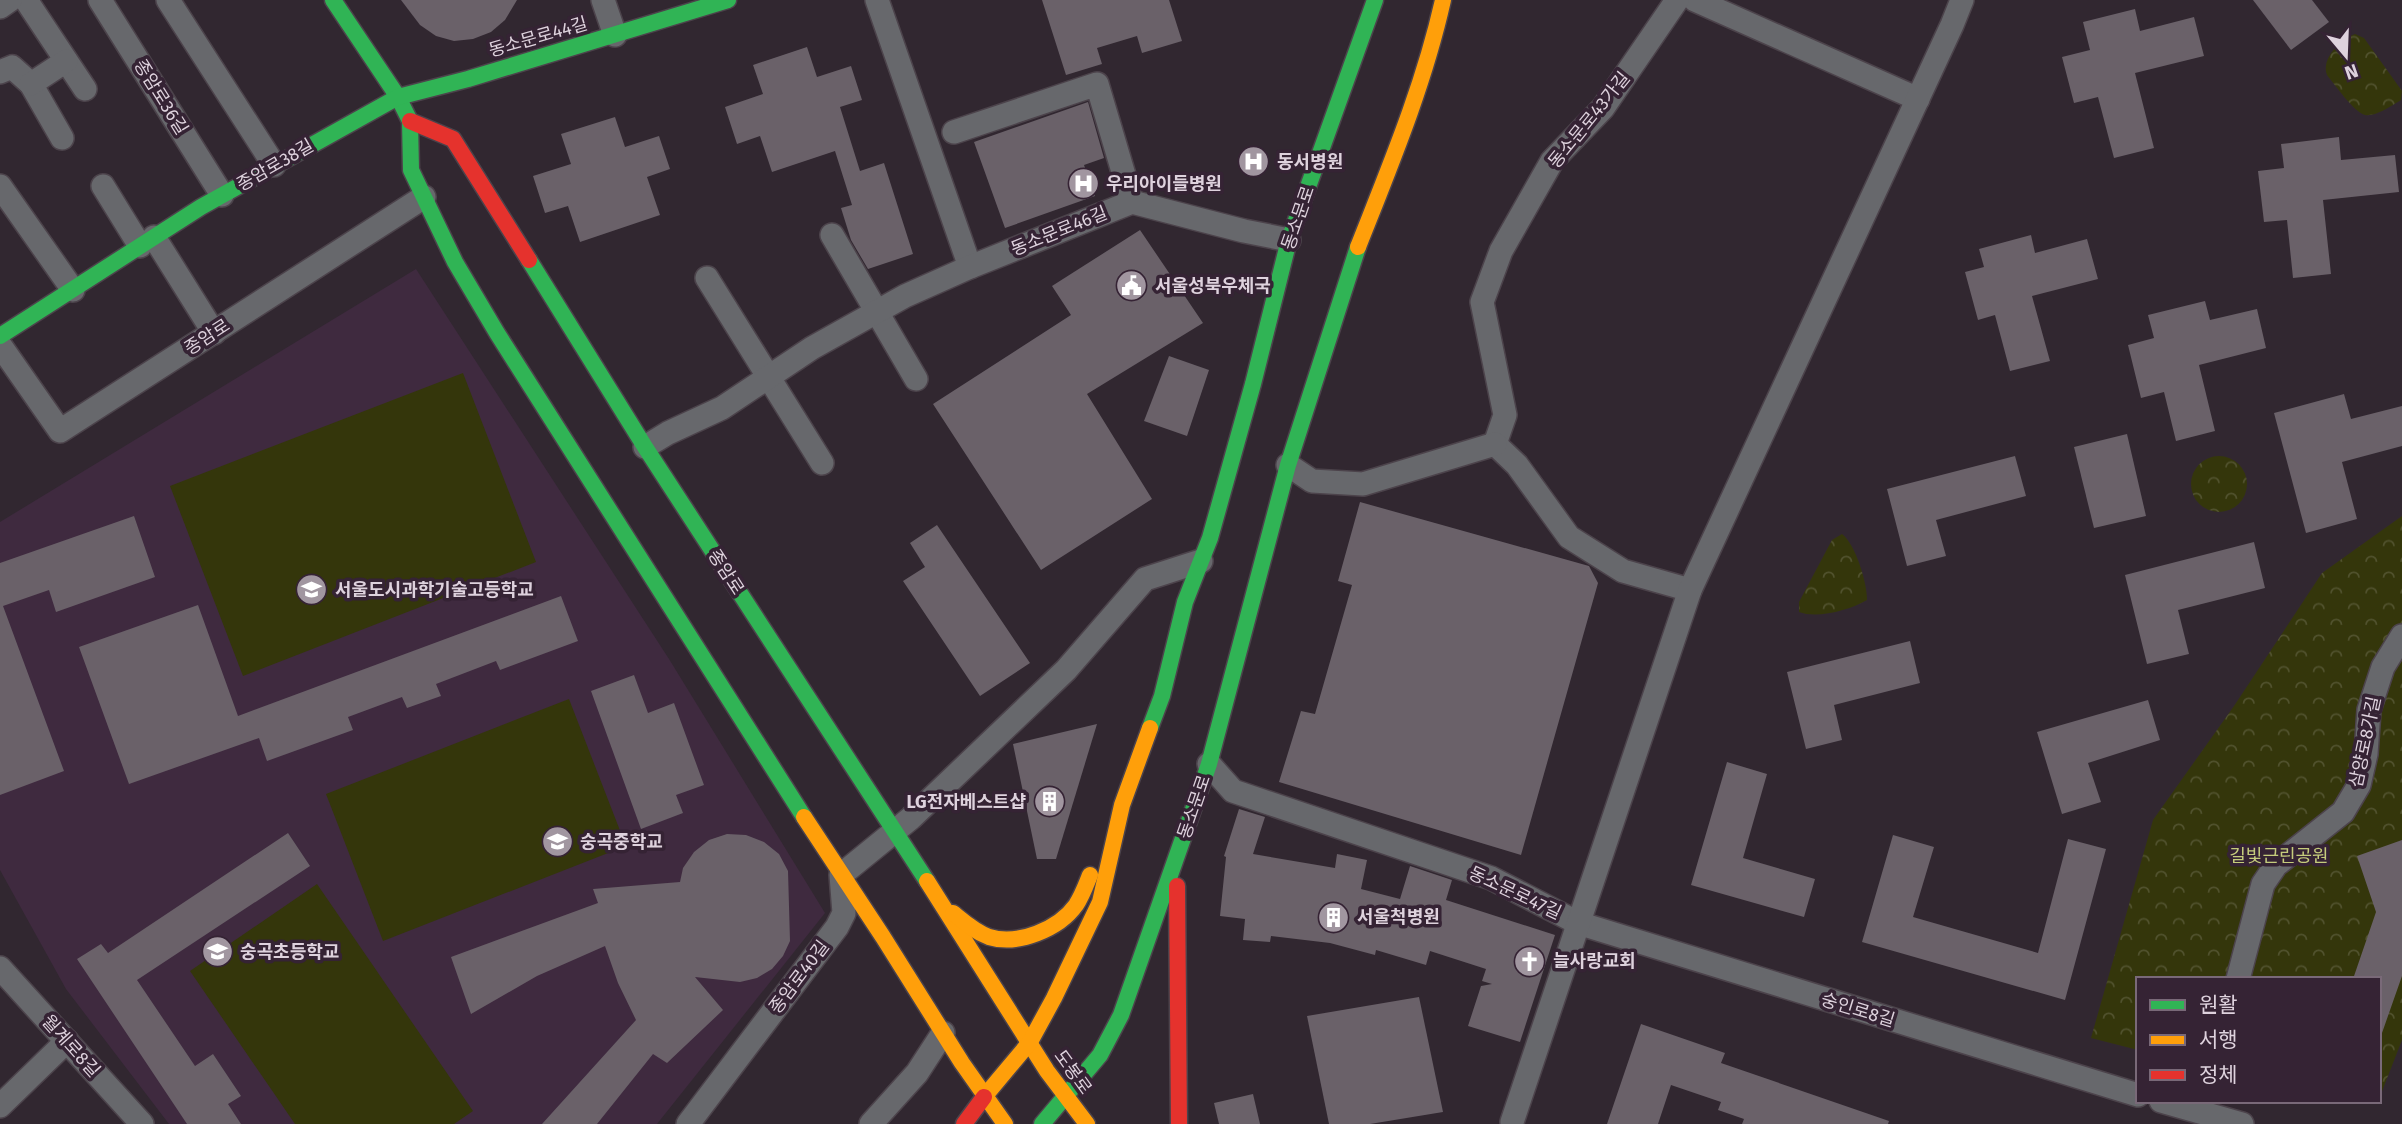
<svg xmlns="http://www.w3.org/2000/svg" width="2402" height="1124" font-family="'Fira Sans','Noto Sans KR',sans-serif">
  <defs>
    <pattern id="forest-crowns" width="20" height="18" patternUnits="userSpaceOnUse" patternTransform="scale(1.75)"><rect width="20" height="18" fill="#34360b"/><path d="M2 6a3 3 0 1 1 6 0M12 15a3 3 0 1 1 6 0" fill="none" stroke="#51522e"/></pattern>
  </defs>
  <rect width="100%" height="100%" fill="#312730"/>
  <polygon fill="#3f2a3f" points="416,269 669,659 825,913 657,1124 169,1124 66,989 0,870 0,522"/>
  <g fill="#34360b">
    <polygon points="463,373 536,562 243,676 170,486"/>
    <polygon points="569,699 626,846 383,941 326,794"/>
    <polygon points="317,884 473,1111 454,1124 295,1124 190,971"/>
  </g>
  <g fill="url(#forest-crowns)">
    <path d="M2355,34L2364,38L2402,91L2401,100C2393,105 2376,117 2365,115C2355,113 2334,84 2327,75C2321,58 2340,40 2355,34Z"/>
    <circle cx="2219" cy="484" r="28"/>
    <polygon points="2402,516 2402,1040 2379,1099 2379,979 2138,979 2138,1050 2091,1038 2153,820 2234,706 2322,573"/>
    <path d="M1842,534C1856,545 1867,583 1867,600C1850,610 1817,619 1799,612V602L1832,540Z"/>
  </g>
  <g fill="#6a6169">
    <polygon points="401,0 517,0 505,20 491,32 473,39 454,41 436,36 420,25"/>
    <polygon points="1042,0 1169,0 1182,41 1142,53 1137,36 1097,48 1102,64 1066,75"/>
    <polygon points="2253,0 2312,0 2329,22 2291,50"/>
    <polygon points="2135,9 2140,31 2194,17 2204,56 2135,73 2154,148 2114,158 2098,97 2074,103 2062,57 2090,50 2083,22"/>
    <polygon points="807,47 817,77 851,66 862,100 840,107 860,171 884,163 913,254 868,269 851,240 841,208 852,205 835,151 772,172 760,136 737,144 725,107 763,94 753,65"/>
    <polygon points="1088,102 1104,158 1084,165 1095,196 1005,228 974,142"/>
    <polygon points="615,117 625,147 659,136 670,169 647,177 660,215 580,242 568,206 545,213 533,176 571,164 561,134"/>
    <polygon points="2339,137 2341,160 2395,155 2399,192 2323,200 2331,274 2293,278 2287,220 2264,222 2258,171 2284,168 2281,144"/>
    <polygon points="1140,230 1203,323 1087,394 1152,499 1041,570 933,404 1071,315 1052,286"/>
    <polygon points="2031,235 2035,253 2087,239 2098,279 2032,296 2050,361 2010,371 1995,315 1978,320 1965,272 1984,267 1979,249"/>
    <polygon points="2205,301 2210,320 2257,309 2266,348 2199,365 2215,431 2176,441 2164,392 2141,398 2128,345 2154,338 2148,315"/>
    <polygon points="1169,356 1209,370 1187,436 1144,421"/>
    <polygon points="2344,394 2351,419 2402,406 2402,446 2342,462 2357,519 2306,533 2274,413"/>
    <polygon points="2127,434 2146,516 2094,528 2074,447"/>
    <polygon points="2015,456 2026,496 1936,520 1946,556 1907,566 1887,489"/>
    <polygon points="1360,502 1589,566 1598,583 1521,855 1279,782 1301,711 1315,714 1352,585 1338,581"/>
    <polygon points="134,516 155,577 56,612 49,590 3,606 64,771 0,795 0,563"/>
    <polygon points="937,525 1030,663 980,696 903,581 925,567 910,543"/>
    <polygon points="2254,542 2265,588 2178,610 2189,654 2147,664 2125,575"/>
    <polygon points="561,596 578,641 500,670 496,661 436,684 441,696 407,708 402,697 348,717 353,730 267,761 259,738 129,784 79,647 198,605 238,716"/>
    <polygon points="1910,641 1920,683 1834,705 1842,740 1806,749 1787,672"/>
    <polygon points="634,675 648,713 674,703 704,785 676,795 683,813 641,829 591,691"/>
    <polygon points="2148,700 2160,740 2088,763 2101,802 2062,814 2037,732"/>
    <polygon points="1097,724 1056,859 1037,859 1013,744"/>
    <polygon points="1727,762 1767,774 1743,858 1815,879 1804,917 1691,885"/>
    <polygon points="1239,809 1265,817 1253,854 1335,868 1337,854 1367,860 1361,889 1400,899 1410,866 1452,880 1446,900 1555,935 1520,1042 1468,1026 1481,986 1492,984 1482,981 1486,969 1430,951 1426,965 1376,950 1375,955 1330,943 1271,936 1270,942 1243,940 1245,919 1220,916 1226,857 1224,856"/>
    <polygon points="288,833 310,866 137,980 195,1066 213,1054 241,1096 228,1104 241,1124 187,1124 77,959 101,944 108,953"/>
    <polygon points="727,834 746,835 764,842 779,854 788,871 790,941 783,956 772,969 757,978 740,982 695,977 723,1010 667,1063 653,1054 597,1124 542,1124 636,1020 618,983 605,946 537,976 471,1014 451,957 598,903 593,889 680,882 683,868 694,852 709,840"/>
    <polygon points="1893,835 1934,847 1913,917 2038,953 2068,839 2106,849 2065,1000 1862,942"/>
    <polygon points="2402,840 2402,976 2382,1033 2379,1032 2379,979 2353,979 2376,912 2357,856"/>
    <polygon points="1419,997 1443,1112 1370,1124 1329,1124 1307,1016"/>
    <polygon points="1641,1024 1725,1053 1721,1063 1889,1121 1888,1124 1742,1124 1744,1119 1718,1110 1721,1102 1671,1085 1658,1124 1607,1124"/>
    <polygon points="1253,1094 1260,1124 1219,1124 1214,1103"/>
  </g>
  <g fill="none" stroke-linecap="round" stroke-linejoin="round">
    <defs>
      <g id="street">
        <polyline points="26,0 85,89"/>
        <polyline points="100,0 222,195"/>
        <polyline points="168,0 274,165"/>
        <polyline points="603,0 615,35"/>
        <polyline points="877,0 970,267"/>
        <polyline points="1695,0 1918,99"/>
        <polyline points="0,7 10,0"/>
        <polyline points="0,72 12,67 31,84 62,138"/>
        <polyline points="31,84 66,61"/>
        <polyline points="954,132 1097,84 1132,202"/>
        <polyline points="0,186 73,290"/>
        <polyline points="103,186 140,246"/>
        <polyline points="832,235 916,379"/>
        <polyline points="154,237 214,333"/>
        <polyline points="707,278 822,463"/>
        <polyline points="0,345 60,431 424,197"/>
        <polyline points="1495,444 1505,415 1482,302 1501,251 1552,161 1603,108 1677,0"/>
        <polyline points="1495,444 1517,465 1569,537 1623,571 1690,590"/>
        <polyline points="645,447 668,433 722,408 812,348 905,296 970,267 1132,202 1244,231 1289,240"/>
        <polyline points="1288,465 1312,481 1363,484 1495,444"/>
        <polyline points="1209,764 1233,791 1491,878 1578,923 2138,1095"/>
        <polyline points="0,968 142,1124"/>
        <polyline points="2238,979 2263,884 2276,865 2343,812 2359,785 2366,754 2369,710 2383,667 2402,636"/>
        <polyline points="2161,1101 2242,1124"/>
        <polyline points="0,1106 67,1041"/>
        <polyline points="1512,1122 1690,590 1952,25 1962,0"/>
        <polyline points="688,1124 837,927 844,913 841,875 911,818 1066,670 1145,579 1201,561"/>
        <polyline points="871,1124 917,1073 943,1033"/>
      </g>
      <g id="fast">
        <polyline points="333,0 398,97 410,121 411,170 455,262 497,333 804,817"/>
        <polyline points="529,260 645,447 927,881"/>
        <polyline points="0,336 201,207 398,97 468,79 728,0"/>
        <polyline points="1150,728 1162,696 1185,602 1210,538 1253,384 1289,240 1375,0"/>
        <polyline points="1042,1124 1100,1055 1121,1015 1209,764 1288,465 1358,247"/>
      </g>
      <g id="slow">
        <path d="M1358,247C1390,166 1424,85 1443,0"/>
        <polyline points="804,817 883,937 962,1063 1005,1124"/>
        <polyline points="927,881 1047,1071 1087,1124"/>
        <path d="M953,913C964,922 975,932 989,937C1018,946 1059,929 1076,905C1082,896 1086,885 1090,875"/>
        <polyline points="984,1097 1030,1042 1054,998 1100,902 1122,805 1150,728"/>
      </g>
      <g id="jam">
        <polyline points="410,121 453,139 529,260"/>
        <polyline points="1177,886 1179,1124"/>
        <polyline points="964,1124 984,1097"/>
      </g>
    </defs>
    <use href="#street" stroke="#4c434b" stroke-width="26"/>
    <use href="#fast" stroke="#4c434b" stroke-width="19"/>
    <use href="#slow" stroke="#4c434b" stroke-width="19"/>
    <use href="#jam" stroke="#4c434b" stroke-width="19"/>
    <use href="#street" stroke="#67686c" stroke-width="23"/>
    <use href="#fast" stroke="#30b455" stroke-width="16"/>
    <use href="#slow" stroke="#ff9f0a" stroke-width="16"/>
    <use href="#jam" stroke="#e5322d" stroke-width="16"/>
  </g>
  <defs>
    <symbol id="hospital-disc" viewBox="-11 -11 22 22"><circle r="9.5" fill="#a196a0" stroke="#352334"/><path d="M-5-5h3v3.5h4V-5h3V5h-3V1.5h-4V5h-3Z" fill="#fff"/></symbol>
    <symbol id="civic-disc" viewBox="-11 -11 22 22"><circle r="9.5" fill="#a196a0" stroke="#352334"/><path d="M-.6-6.5H3V-4.5H.6V-3L4-1V1h2V6H-6V1h2V-1L-.6-3ZM-1.2 2.5V6h2.4V2.5Z" fill="#fff"/></symbol>
    <symbol id="school-disc" viewBox="-11 -11 22 22"><circle r="9.5" fill="#a196a0" stroke="#352334"/><path d="M0-5L7-2L0 1L-7-2ZM-4 1L0 2.5L4 1V4Q0 6-4 4Z" fill="#fff"/></symbol>
    <symbol id="building-disc" viewBox="-11 -11 22 22"><circle r="9.5" fill="#a196a0" stroke="#352334"/><path d="M-4-6H4V6H1V3H-1V6H-4ZM-2.5-4.3h1.7v1.8h-1.7ZM.8-4.3h1.7v1.8H.8ZM-2.5-1h1.7V.8h-1.7ZM.8-1h1.7V.8H.8Z" fill="#fff"/></symbol>
    <symbol id="church-disc" viewBox="-11 -11 22 22"><circle r="9.5" fill="#a196a0" stroke="#352334"/><path d="M-1.2-6h2.4v3.5h3.3v2.4h-3.3V6h-2.4V-.1h-3.3v-2.4h3.3Z" fill="#fff"/></symbol>
  </defs>
  <g fill-rule="evenodd">
    <use href="#hospital-disc" x="1236" y="144" width="35" height="35"/>
    <use href="#hospital-disc" x="1066" y="166" width="35" height="35"/>
    <use href="#civic-disc" x="1114" y="268" width="35" height="35"/>
    <use href="#school-disc" x="294" y="572" width="35" height="35"/>
    <use href="#building-disc" x="1032" y="784" width="35" height="35"/>
    <use href="#school-disc" x="540" y="824" width="35" height="35"/>
    <use href="#building-disc" x="1316" y="900" width="35" height="35"/>
    <use href="#school-disc" x="200" y="934" width="35" height="35"/>
    <use href="#church-disc" x="1512" y="944" width="35" height="35"/>
  </g>
  <g text-anchor="middle" stroke-width="7" stroke-linejoin="round" paint-order="stroke">
    <g font-size="18" fill="#ded2dd" stroke="#352334">
      <text transform="translate(538 37) rotate(-16)" y="6">동소문로44길</text>
      <text transform="translate(161 97) rotate(58)" y="6">종암로36길</text>
      <text transform="translate(1589 120) rotate(-51)" y="6">동소문로43가길</text>
      <text transform="translate(275 165) rotate(-30)" y="6">종암로38길</text>
      <text transform="translate(1298 218) rotate(-71)" y="6">동소문로</text>
      <text transform="translate(1059 231) rotate(-22)" y="6">동소문로46길</text>
      <text transform="translate(207 337) rotate(-33)" y="6">종암로</text>
      <text transform="translate(726 572) rotate(57)" y="6">종암로</text>
      <text transform="translate(2365 742) rotate(-78)" y="6">삼양로8가길</text>
      <text transform="translate(1194 807) rotate(-71)" y="6">동소문로</text>
      <text transform="translate(1515 893) rotate(25)" y="6">동소문로47길</text>
      <text transform="translate(799 977) rotate(-53)" y="6">종암로40길</text>
      <text transform="translate(1858 1010) rotate(17)" y="6">숭인로8길</text>
      <text transform="translate(71 1046) rotate(48)" y="6">월계로8길</text>
      <text transform="translate(1073 1072) rotate(54)" y="6">도봉로</text>
    </g>
    <g font-size="18" font-weight="bold" fill="#ded2dd" stroke="#352334" text-anchor="start">
      <text x="1277" y="168">동서병원</text>
      <text x="1106" y="190">우리아이들병원</text>
      <text x="1155" y="292">서울성북우체국</text>
      <text x="335" y="596">서울도시과학기술고등학교</text>
      <text x="1026" y="808" text-anchor="end">LG전자베스트샵</text>
      <text x="580" y="848">숭곡중학교</text>
      <text x="1357" y="923">서울척병원</text>
      <text x="240" y="958">숭곡초등학교</text>
      <text x="1553" y="967">늘사랑교회</text>
    </g>
    <g font-size="18" fill="#c5cc7c" stroke="#352334">
      <text x="2279" y="862">길빛근린공원</text>
    </g>
  </g>
  <rect x="2136" y="977" width="245" height="126" fill="#352334" stroke="#796978" stroke-width="2"/>
  <rect x="2150" y="1000" width="35" height="10" fill="#30b455" stroke="#796978" stroke-width="2"/>
  <text x="2199" y="1012" font-size="21" fill="#ded2dd">원활</text>
  <rect x="2150" y="1035" width="35" height="10" fill="#ff9f0a" stroke="#796978" stroke-width="2"/>
  <text x="2199" y="1047" font-size="21" fill="#ded2dd">서행</text>
  <rect x="2150" y="1070" width="35" height="10" fill="#e5322d" stroke="#796978" stroke-width="2"/>
  <text x="2199" y="1082" font-size="21" fill="#ded2dd">정체</text>
  <g transform="translate(2346 56) rotate(161)" stroke="#352334" stroke-width="5" paint-order="stroke">
  <path d="M0-5L12 26L0 18L-12 26Z" fill="#ded2dd"/>
  <text y="-10" font-size="19" font-weight="bold" text-anchor="middle" fill="#ded2dd">N</text>
  </g>
</svg>
